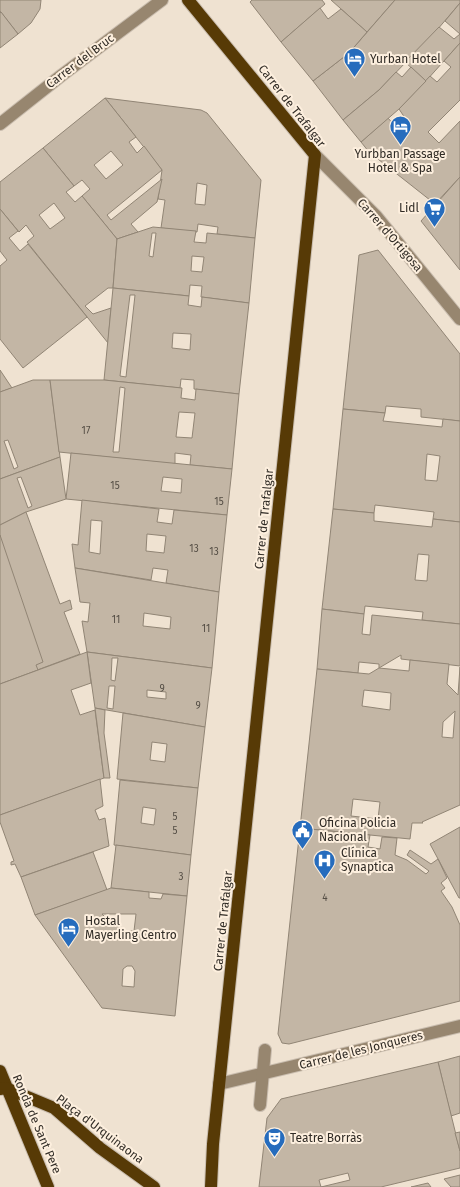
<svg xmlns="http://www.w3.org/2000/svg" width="460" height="1187" font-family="'Fira Sans',sans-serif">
  <rect width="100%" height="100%" fill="#efe2d1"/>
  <g fill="#c3b6a5" stroke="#918575" fill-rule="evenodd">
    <polygon points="0,0 41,0 40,9 31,23 18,34 0,11"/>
    <polygon points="252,0 322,0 325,4 281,42 250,2"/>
    <polygon points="331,0 395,0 367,32"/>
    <polygon points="395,0 460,0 460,3 437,30 379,90 343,120 313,81 349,53"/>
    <polygon points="460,3 460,43 426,81 405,62 439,27 454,39 460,34 445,21"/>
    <polygon points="320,8 328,19 341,9 367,32 349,53 313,81 281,42"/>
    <polygon points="1,12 18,34 0,48 0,13"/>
    <polygon points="460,43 460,100 428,132 439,143 460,121 460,177 435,204 369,152 361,142 388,118 395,126 405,118 399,109 430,76 437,82 451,67 444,61"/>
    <polygon points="411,67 426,81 399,109 361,142 343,120 379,90 396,72 402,77"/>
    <path d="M105,98L201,110L207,113L261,180L255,238L217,234L218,227L198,224L197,232L161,228L165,200L158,199L162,170ZM197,183L207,185L205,205L195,204Z"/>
    <path d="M105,98L136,137L129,142L137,153L144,146L162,170L107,215L111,220L162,179L157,202L131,224L138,232L117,239L82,196L90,189L82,180L74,186L43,148ZM111,151L123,165L106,179L94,165Z"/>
    <path d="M43,148L74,186L66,192L75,202L82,196L117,239L113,288H108L85,306L93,314L111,308L108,343L27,242L34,236L26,225L19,232L0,209V182ZM54,203L65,218L50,229L39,215Z"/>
    <polygon points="460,177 460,270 421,221"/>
    <polygon points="0,209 18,231 9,238 20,251 28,244 87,317 23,368 0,339 0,266 7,260 0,251"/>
    <path d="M153,227L196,231L194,242L206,243L207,233L255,238L249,303L201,297L202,286L190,285L189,296L113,288L117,239ZM152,233H156L153,257L149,256ZM192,256L204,257L202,272L191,271Z"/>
    <polygon points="378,250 460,354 460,421 421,417 421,409 386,406 385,413 343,409 359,255"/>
    <path d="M113,288L189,296L188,305L201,307L202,297L249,303L239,394L194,389V380L181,379L180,388L104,380ZM130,295H135L126,377L120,376ZM173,333L191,334L190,350L172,348Z"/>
    <polygon points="0,370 12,388 0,392"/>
    <path d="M33,380H50L60,457L0,479V392ZM8,440L18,467L14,469L4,441Z"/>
    <path d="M50,380H104L182,388L181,398L195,400L196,389L239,394L232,469L190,465L191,455L175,453V464L59,452ZM120,387L125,388L119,452H113ZM179,412L195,413L192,438L176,437Z"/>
    <path d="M343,409L385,413L383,421L442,427L443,419L460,421V522L433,519L434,512L375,505L374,513L333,509ZM427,454L440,456L437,481L425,480Z"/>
    <path d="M71,453L232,469L227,515L66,499ZM163,477L182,479L181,493L161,491Z"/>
    <path d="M60,457L66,499L26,512L0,525V479ZM21,477L32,506L28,508L17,478Z"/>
    <path d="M82,500L159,509L157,522L172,524L174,510L227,515L219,592L166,583L168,570L153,568L151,580L75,568L72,544L78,545ZM91,520L102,521L100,554L89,552ZM147,534L166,536L164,553L146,551Z"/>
    <path d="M333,509L374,513V521L432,527L433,519L460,522V624L422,620L423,612L365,606L364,614L322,609ZM418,554L429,555L427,581L415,580Z"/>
    <polygon points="26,512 60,604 70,600 72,609 64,612 80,654 0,684 0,525"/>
    <polygon points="0,535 43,662 36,665 38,670 0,684"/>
    <path d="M75,568L219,592L212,668L87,652L82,621L88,622L90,603L80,602ZM144,613L171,617L170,629L143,626Z"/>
    <polygon points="322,609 364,614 362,634 370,635 372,615 460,624 460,666 401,659 401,655 379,668 379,664 359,662 358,673 317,669"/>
    <path d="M87,652L212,668L205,727L95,708ZM112,658H118L115,681L111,680ZM109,686H115L113,709L107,708ZM147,690L166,692V699L147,697Z"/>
    <polygon points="87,652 91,683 71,690 80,715 95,710 104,778 0,815 0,684"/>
    <path d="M410,660L449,664L447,684L458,695L460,667V805L422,822L423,823H412L410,839L300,828L317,669L369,674L379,668L409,671ZM364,690L391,693L390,710L362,706ZM455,711L453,738L442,737L443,722ZM353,799L380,802L378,819L351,816Z"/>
    <polygon points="95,708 105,710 104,733 110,778 104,778"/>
    <path d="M123,713L205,727L198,788L117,779ZM152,742L167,744L165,762L150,760Z"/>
    <polygon points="100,779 103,806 95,810 99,820 105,818 109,846 21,877 15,864 11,865 11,862 14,861 0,822 0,815"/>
    <path d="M120,780L198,788L191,855L114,845ZM143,807L156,809L154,825L141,823Z"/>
    <polygon points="460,827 460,898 459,898 430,844"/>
    <polygon points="300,828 370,835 368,847 380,849 382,837 397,838 395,855 407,860 426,874 429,871 407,855 410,850 431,864 438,859 447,878 441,883 445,888 441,891 452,907 460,925 460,1001 289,1044 282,1043 278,1034"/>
    <polygon points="116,845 191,855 187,896 111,888"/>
    <polygon points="93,852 107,890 35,915 21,877"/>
    <path d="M111,888L149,892V898L161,899L163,894L187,896L175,1016L102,1008L35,915ZM102,914H136L134,931H121L116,923L113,925ZM127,966H132L135,971L134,987L122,986L123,969Z"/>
    <polygon points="460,1056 460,1113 451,1116 438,1062"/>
    <path d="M438,1062L460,1151V1168L381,1187H259L267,1118L281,1099ZM348,1173L350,1180L321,1187L319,1180Z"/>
    <polygon points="460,1132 460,1151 455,1133"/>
    <polygon points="460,1175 460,1187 451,1187 444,1179"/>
    <polygon points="428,1183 431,1187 411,1187"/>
  </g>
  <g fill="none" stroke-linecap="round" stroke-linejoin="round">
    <defs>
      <g id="minor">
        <polyline points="0,124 62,75 162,0"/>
        <polyline points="315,155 376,216 460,319"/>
        <polyline points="219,1084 460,1026"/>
        <polyline points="260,1105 265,1050"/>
      </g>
      <g id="major">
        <polyline points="188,0 315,155 213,1144 211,1187"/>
        <polyline points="0,1071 48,1187"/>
        <polyline points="0,1089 6,1088 54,1108 100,1148 154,1187"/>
      </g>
    </defs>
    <use href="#minor" stroke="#c9bdaf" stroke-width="14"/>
    <use href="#major" stroke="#c9bdaf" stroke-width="14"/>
    <use href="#minor" stroke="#97866f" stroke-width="12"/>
    <use href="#major" stroke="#573a06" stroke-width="12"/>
  </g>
  <defs>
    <symbol id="hotel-pin" viewBox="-11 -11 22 30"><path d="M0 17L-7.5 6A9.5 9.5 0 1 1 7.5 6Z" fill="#266cbd" stroke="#fdefde"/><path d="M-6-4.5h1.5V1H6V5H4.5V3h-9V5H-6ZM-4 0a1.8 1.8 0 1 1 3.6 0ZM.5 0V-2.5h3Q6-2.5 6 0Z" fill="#fff"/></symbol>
    <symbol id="supermarket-pin" viewBox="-11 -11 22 30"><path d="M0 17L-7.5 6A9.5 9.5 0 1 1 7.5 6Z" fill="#266cbd" stroke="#fdefde"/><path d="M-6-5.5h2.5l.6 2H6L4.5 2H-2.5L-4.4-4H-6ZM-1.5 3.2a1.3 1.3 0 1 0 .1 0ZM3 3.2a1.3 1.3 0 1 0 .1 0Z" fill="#fff"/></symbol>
    <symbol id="civic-pin" viewBox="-11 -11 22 30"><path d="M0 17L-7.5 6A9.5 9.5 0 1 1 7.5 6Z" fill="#266cbd" stroke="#fdefde"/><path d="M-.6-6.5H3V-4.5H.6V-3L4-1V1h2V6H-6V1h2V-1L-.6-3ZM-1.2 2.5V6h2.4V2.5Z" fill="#fff"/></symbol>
    <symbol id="hospital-pin" viewBox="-11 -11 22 30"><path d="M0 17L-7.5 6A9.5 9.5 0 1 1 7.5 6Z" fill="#266cbd" stroke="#fdefde"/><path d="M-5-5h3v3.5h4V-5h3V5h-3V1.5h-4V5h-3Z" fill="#fff"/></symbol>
    <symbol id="theatre-pin" viewBox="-11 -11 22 30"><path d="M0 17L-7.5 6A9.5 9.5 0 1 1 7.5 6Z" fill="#266cbd" stroke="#fdefde"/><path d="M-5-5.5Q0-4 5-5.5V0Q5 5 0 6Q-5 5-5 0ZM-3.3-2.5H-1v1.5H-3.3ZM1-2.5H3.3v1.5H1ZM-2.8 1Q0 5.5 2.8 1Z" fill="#fff"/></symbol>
  </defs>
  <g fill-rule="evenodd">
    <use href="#hotel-pin" x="342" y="46" width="25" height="34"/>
    <use href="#hotel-pin" x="388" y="114" width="25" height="34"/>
    <use href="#supermarket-pin" x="422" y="196" width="25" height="34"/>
    <use href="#civic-pin" x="290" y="818" width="25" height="34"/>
    <use href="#hospital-pin" x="312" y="848" width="25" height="34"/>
    <use href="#hotel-pin" x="56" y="916" width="25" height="34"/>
    <use href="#theatre-pin" x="262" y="1126" width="25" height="34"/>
  </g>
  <g text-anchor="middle" stroke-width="4" stroke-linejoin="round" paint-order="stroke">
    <g font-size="10" fill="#554e45">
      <text x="86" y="434">17</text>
      <text x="115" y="489">15</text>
      <text x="219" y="505">15</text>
      <text x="194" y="552">13</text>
      <text x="214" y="555">13</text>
      <text x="116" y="623">11</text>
      <text x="206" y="632">11</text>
      <text x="162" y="692">9</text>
      <text x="198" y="709">9</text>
      <text x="175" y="820">5</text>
      <text x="175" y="834">5</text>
      <text x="181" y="880">3</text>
      <text x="325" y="901">4</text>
    </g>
    <g font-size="12" fill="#302b25" stroke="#fdefde" text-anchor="start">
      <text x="370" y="63">Yurban Hotel</text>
      <text x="400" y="158" text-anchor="middle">Yurbban Passage<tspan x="400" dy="14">Hotel &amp; Spa</tspan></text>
      <text x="419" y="212" text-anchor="end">Lidl</text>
      <text x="319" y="827">Oficina Policia<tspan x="319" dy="14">Nacional</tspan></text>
      <text x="341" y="857">Clínica<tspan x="341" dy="14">Synaptica</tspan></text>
      <text x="85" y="925">Hostal<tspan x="85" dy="14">Mayerling Centro</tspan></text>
      <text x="290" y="1142">Teatre Borràs</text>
    </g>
    <g font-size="12" fill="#302b25" stroke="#fdefde">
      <text transform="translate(80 61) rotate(-37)" y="4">Carrer del Bruc</text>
      <text transform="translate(292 106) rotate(52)" y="4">Carrer de Trafalgar</text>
      <text transform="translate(390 235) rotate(49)" y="4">Carrer d'Ortigosa</text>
      <text transform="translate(264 519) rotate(-84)" y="4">Carrer de Trafalgar</text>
      <text transform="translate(223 921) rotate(-84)" y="4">Carrer de Trafalgar</text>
      <text transform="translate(361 1050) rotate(-14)" y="4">Carrer de les Jonqueres</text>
      <text transform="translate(37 1124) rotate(67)" y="4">Ronda de Sant Pere</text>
      <text transform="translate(100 1129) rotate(37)" y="4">Plaça d'Urquinaona</text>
    </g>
  </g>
</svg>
